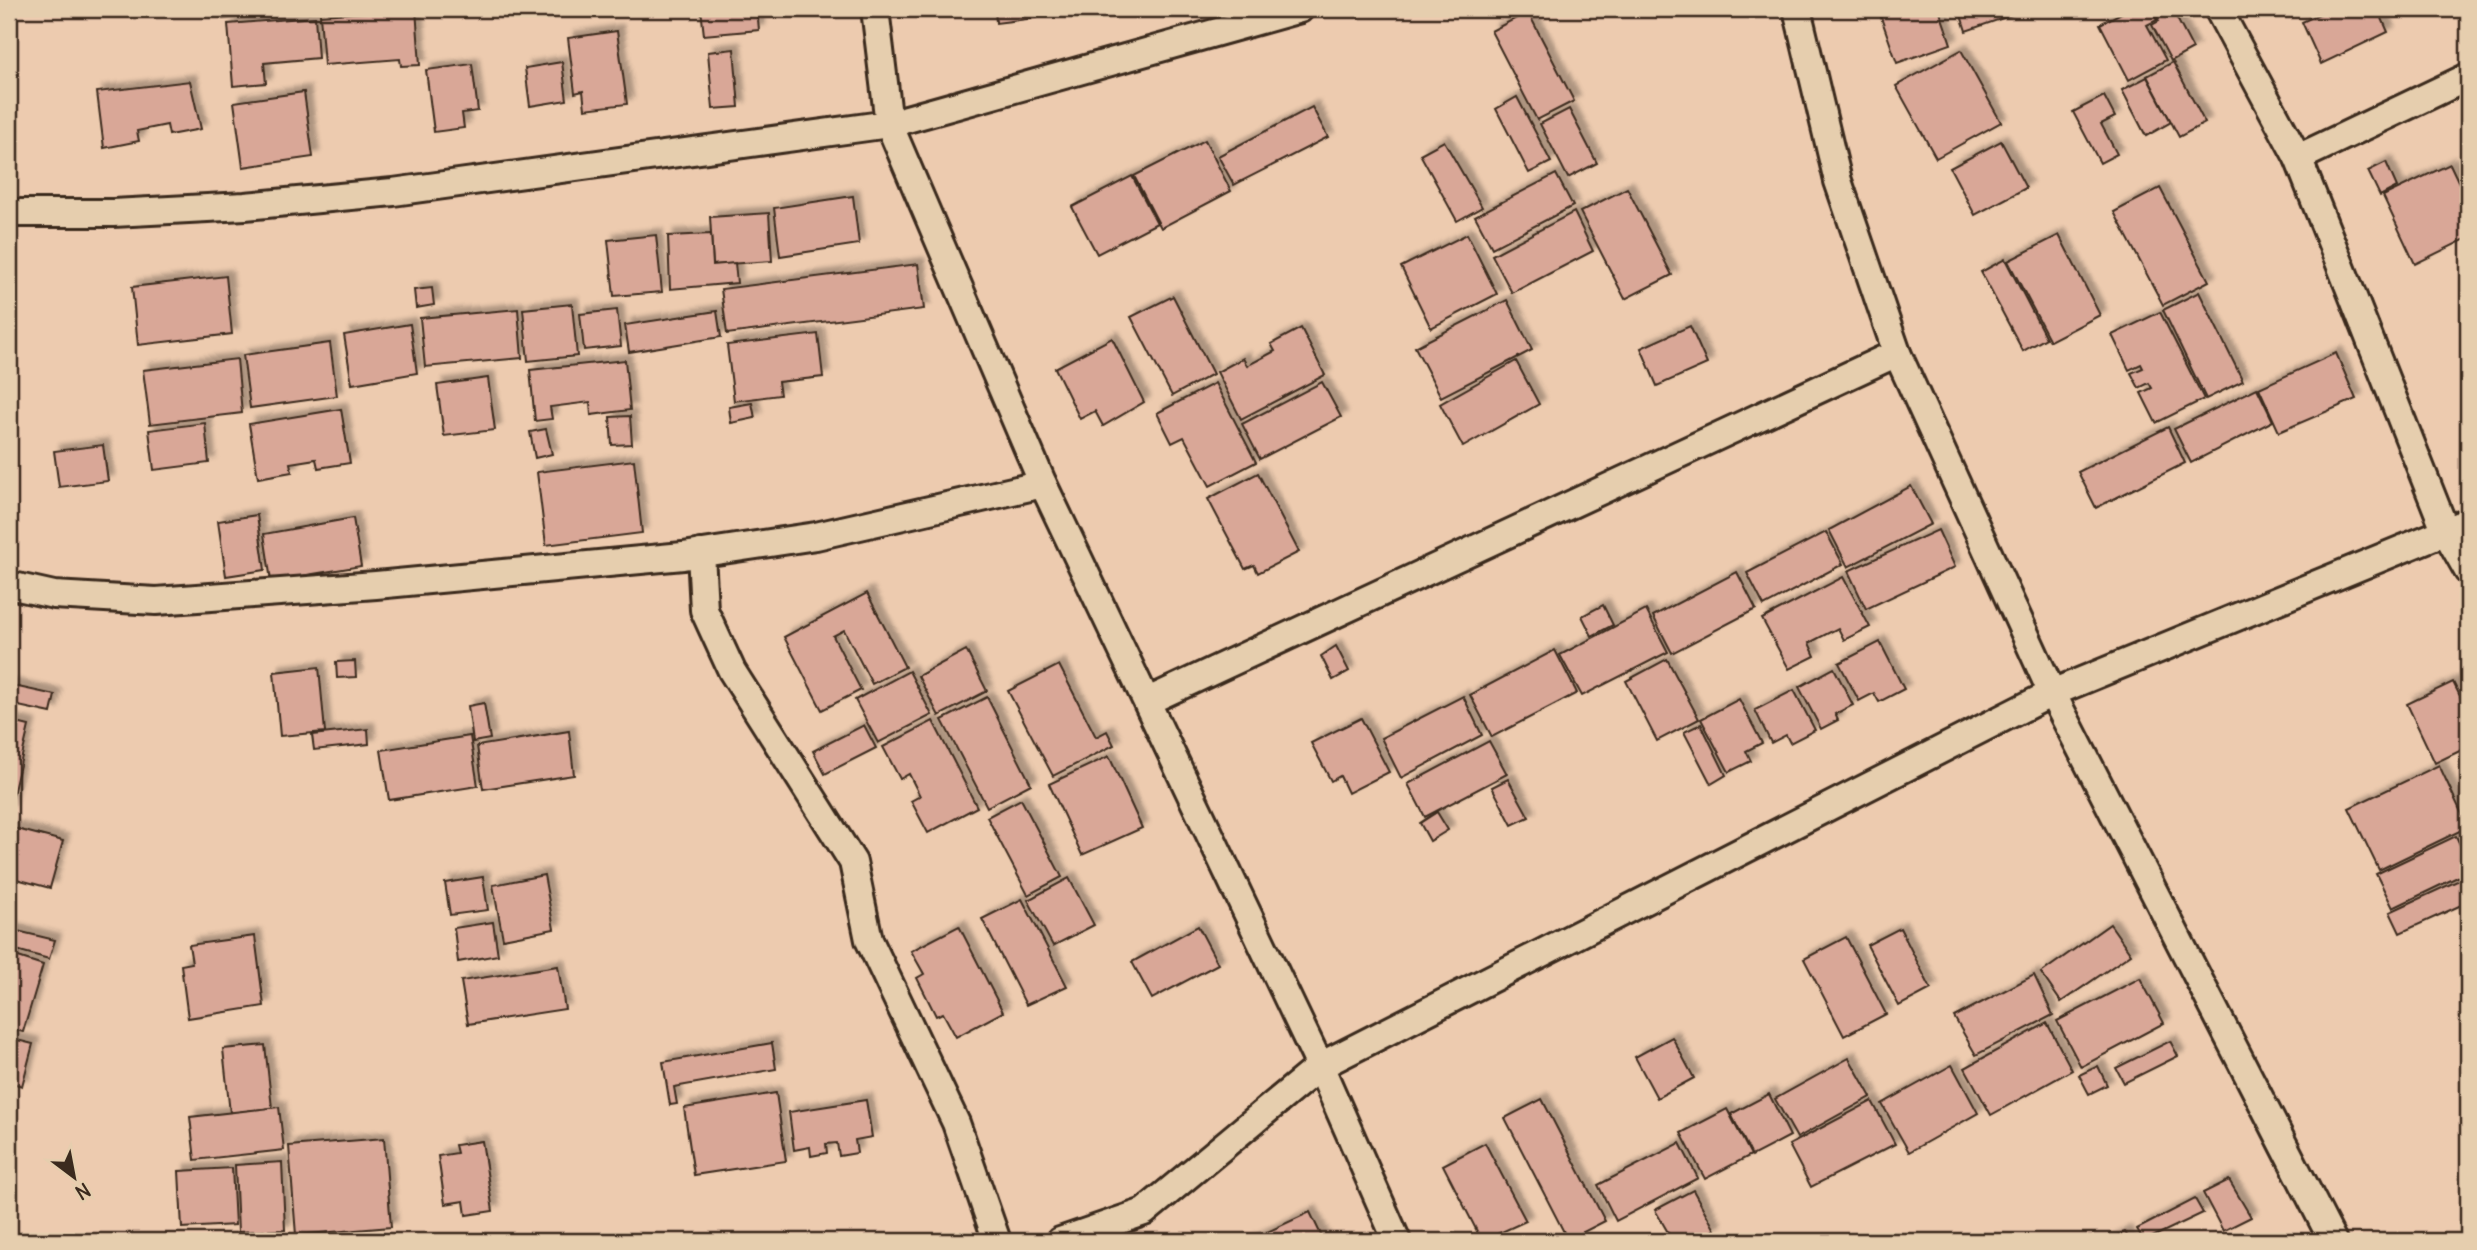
<svg xmlns="http://www.w3.org/2000/svg" width="2477" height="1250" font-family="Delius,sans-serif">
  <defs>
    <filter id="shadow"><feDropShadow dx="6" dy="-6" stdDeviation="2" flood-color="#0004"/></filter>
  </defs>
  <rect width="100%" height="100%" fill="#edcbaf"/>
  <filter id="ink" filterUnits="userSpaceOnUse"><feTurbulence type="fractalNoise" baseFrequency=".0143" numOctaves="2"/><feDisplacementMap in="SourceGraphic" scale="14" xChannelSelector="R" yChannelSelector="G"/><feConvolveMatrix kernelMatrix="1 2 1 2 8 2 1 2 1" color-interpolation-filters="sRGB"/></filter>
  <g filter="url(#ink)">
    <g fill="#d9a797" stroke="#3b2a1e" stroke-width="2" filter="url(#shadow)">
      <polygon points="223,9 313,9 313,11 223,19"/>
      <polygon points="416,9 420,65 401,66 400,59 324,65 320,15"/>
      <polygon points="701,9 757,9 759,30 704,35"/>
      <polygon points="995,9 1035,9 1036,18 996,23"/>
      <polygon points="1061,9 1092,9 1092,12 1062,15"/>
      <polygon points="1878,9 1939,9 1951,44 1897,63"/>
      <polygon points="1959,9 2020,9 2021,12 1966,31"/>
      <polygon points="2129,9 2151,9 2157,20 2147,25 2166,60 2129,80 2100,24"/>
      <polygon points="2153,9 2172,9 2193,49 2171,61 2152,25 2159,21"/>
      <polygon points="2330,9 2378,9 2388,32 2321,64 2302,22"/>
      <polygon points="1528,12 1574,101 1537,120 1491,31"/>
      <polygon points="315,17 318,58 264,63 266,83 233,86 228,24"/>
      <polygon points="617,31 627,104 585,109 583,91 575,93 568,38"/>
      <polygon points="734,49 739,107 713,109 708,52"/>
      <polygon points="1961,50 2001,122 1936,158 1896,86"/>
      <polygon points="562,62 567,100 530,106 525,68"/>
      <polygon points="2173,62 2205,123 2179,137 2147,76"/>
      <polygon points="472,64 478,111 462,113 464,128 434,132 426,70"/>
      <polygon points="2147,77 2171,122 2146,136 2122,90"/>
      <polygon points="190,81 201,129 169,135 167,125 137,131 139,141 104,148 97,92"/>
      <polygon points="304,92 313,157 243,167 234,102"/>
      <polygon points="2104,96 2115,117 2101,124 2117,154 2100,163 2073,112"/>
      <polygon points="1517,97 1551,162 1529,173 1496,109"/>
      <polygon points="1312,107 1328,137 1234,185 1218,156"/>
      <polygon points="1569,109 1597,163 1568,178 1540,124"/>
      <polygon points="1205,140 1231,191 1161,228 1134,176"/>
      <polygon points="1444,141 1482,207 1457,221 1420,154"/>
      <polygon points="2001,141 2026,188 1975,215 1950,168"/>
      <polygon points="2386,162 2397,187 2380,196 2368,171"/>
      <polygon points="2450,164 2468,202 2468,238 2415,264 2383,196"/>
      <polygon points="1556,174 1573,206 1492,248 1475,216"/>
      <polygon points="1132,176 1157,223 1097,254 1072,207"/>
      <polygon points="1627,188 1672,275 1625,299 1580,212"/>
      <polygon points="2160,188 2209,281 2163,305 2114,212"/>
      <polygon points="853,196 859,244 780,256 774,208"/>
      <polygon points="1574,212 1593,251 1512,293 1492,255"/>
      <polygon points="769,213 772,261 713,265 710,217"/>
      <polygon points="711,234 713,265 735,263 737,283 670,289 668,236"/>
      <polygon points="1467,234 1497,294 1431,328 1401,267"/>
      <polygon points="656,235 662,292 614,296 608,240"/>
      <polygon points="2059,235 2100,315 2050,341 2008,261"/>
      <polygon points="2005,259 2046,338 2023,351 1981,272"/>
      <polygon points="918,264 924,309 727,334 721,289"/>
      <polygon points="226,276 232,334 138,345 132,287"/>
      <polygon points="432,288 434,305 416,308 414,290"/>
      <polygon points="2199,292 2243,381 2206,399 2163,310"/>
      <polygon points="1173,296 1213,374 1172,396 1131,317"/>
      <polygon points="1507,300 1532,350 1441,397 1415,347"/>
      <polygon points="572,304 577,356 528,361 523,309"/>
      <polygon points="518,309 522,358 425,367 420,318"/>
      <polygon points="617,310 621,346 584,350 580,314"/>
      <polygon points="717,311 721,337 629,352 625,325"/>
      <polygon points="2160,312 2204,399 2156,423 2141,393 2152,388 2149,383 2139,388 2131,373 2143,368 2141,364 2129,370 2112,335"/>
      <polygon points="410,324 417,373 352,384 344,335"/>
      <polygon points="1690,326 1707,364 1657,386 1641,348"/>
      <polygon points="1301,328 1325,375 1241,419 1217,372 1243,358 1247,366 1275,351 1271,344"/>
      <polygon points="818,334 823,377 778,382 780,395 734,401 727,345"/>
      <polygon points="1112,338 1144,402 1103,426 1095,411 1080,419 1055,368"/>
      <polygon points="330,343 337,396 250,408 243,355"/>
      <polygon points="2336,353 2356,399 2279,432 2259,388"/>
      <polygon points="237,359 242,413 150,424 143,370"/>
      <polygon points="625,360 630,410 591,415 590,402 550,407 552,419 535,421 530,370"/>
      <polygon points="1516,361 1539,404 1463,447 1440,404"/>
      <polygon points="488,378 495,430 444,436 437,385"/>
      <polygon points="1322,382 1341,417 1260,459 1242,424"/>
      <polygon points="1215,383 1256,462 1210,486 1184,437 1172,443 1157,413"/>
      <polygon points="2257,388 2273,421 2191,463 2174,429"/>
      <polygon points="752,403 755,418 731,423 729,407"/>
      <polygon points="341,409 350,463 318,468 316,459 290,463 292,472 258,478 249,424"/>
      <polygon points="630,416 632,444 612,445 610,417"/>
      <polygon points="205,423 209,463 154,470 149,430"/>
      <polygon points="2168,427 2185,463 2096,508 2078,472"/>
      <polygon points="546,429 552,454 535,458 530,432"/>
      <polygon points="103,445 108,481 59,487 54,451"/>
      <polygon points="634,460 642,533 546,545 537,472"/>
      <polygon points="1258,473 1299,552 1258,573 1254,565 1245,569 1208,499"/>
      <polygon points="1911,486 1931,524 1848,567 1829,530"/>
      <polygon points="257,515 265,570 226,576 218,521"/>
      <polygon points="353,518 361,566 271,581 264,534"/>
      <polygon points="1938,530 1955,567 1866,609 1848,571"/>
      <polygon points="1826,532 1843,564 1764,606 1747,573"/>
      <polygon points="1737,572 1756,609 1672,653 1653,616"/>
      <polygon points="1843,577 1870,627 1844,640 1838,628 1809,643 1815,656 1789,669 1762,619"/>
      <polygon points="867,593 905,667 872,684 844,630 833,636 861,690 822,710 784,637"/>
      <polygon points="1603,605 1613,625 1592,636 1582,616"/>
      <polygon points="1646,610 1668,652 1582,696 1560,655"/>
      <polygon points="1880,642 1904,689 1879,702 1874,693 1859,701 1839,663"/>
      <polygon points="1336,646 1349,671 1333,680 1321,656"/>
      <polygon points="966,650 987,691 939,716 918,676"/>
      <polygon points="1555,650 1577,693 1492,737 1470,695"/>
      <polygon points="1667,659 1699,719 1657,741 1626,681"/>
      <polygon points="355,661 356,677 337,678 336,662"/>
      <polygon points="1059,665 1096,737 1107,731 1114,745 1053,776 1008,691"/>
      <polygon points="319,667 325,732 280,736 274,672"/>
      <polygon points="1834,668 1853,705 1835,714 1838,720 1821,729 1799,687"/>
      <polygon points="909,671 932,715 878,743 855,700"/>
      <polygon points="2468,674 2468,694 2461,678"/>
      <polygon points="2453,682 2468,712 2468,747 2435,763 2407,704"/>
      <polygon points="9,685 55,695 51,713 9,704"/>
      <polygon points="1794,690 1815,730 1790,743 1786,735 1771,743 1755,710"/>
      <polygon points="1463,696 1482,735 1401,778 1381,738"/>
      <polygon points="987,697 1031,784 987,807 942,720"/>
      <polygon points="1739,699 1762,743 1746,751 1751,761 1729,772 1701,719"/>
      <polygon points="484,703 490,739 473,742 468,706"/>
      <polygon points="1361,718 1389,772 1348,793 1340,776 1331,781 1311,743"/>
      <polygon points="9,721 29,726 9,812"/>
      <polygon points="933,721 977,807 928,833 911,801 920,796 909,774 900,779 883,747"/>
      <polygon points="1701,724 1726,775 1711,784 1684,732"/>
      <polygon points="864,725 876,748 825,774 813,751"/>
      <polygon points="368,729 369,744 314,750 312,735"/>
      <polygon points="569,731 574,775 483,789 477,746"/>
      <polygon points="470,736 478,786 389,800 381,750"/>
      <polygon points="1489,741 1507,774 1425,817 1408,784"/>
      <polygon points="1109,756 1142,828 1082,855 1049,784"/>
      <polygon points="2439,765 2468,827 2379,870 2349,808"/>
      <polygon points="1508,779 1529,817 1512,825 1492,787"/>
      <polygon points="1021,799 1062,877 1028,895 987,817"/>
      <polygon points="1437,812 1448,830 1430,841 1420,823"/>
      <polygon points="9,827 63,841 50,888 9,877"/>
      <polygon points="2456,836 2468,862 2468,872 2393,908 2376,874"/>
      <polygon points="544,875 554,929 503,939 493,885"/>
      <polygon points="2468,876 2468,902 2400,933 2390,912"/>
      <polygon points="483,877 488,910 450,915 445,883"/>
      <polygon points="1069,878 1094,925 1053,946 1028,900"/>
      <polygon points="1022,899 1067,986 1026,1005 982,919"/>
      <polygon points="493,922 498,955 458,962 454,928"/>
      <polygon points="2110,924 2131,954 2061,1002 2041,973"/>
      <polygon points="959,926 1003,1012 956,1037 943,1013 936,1016 917,978 924,974 911,951"/>
      <polygon points="1198,926 1218,964 1152,999 1132,962"/>
      <polygon points="1900,928 1931,989 1899,1006 1867,945"/>
      <polygon points="9,929 55,940 49,959 9,948"/>
      <polygon points="255,936 264,1006 188,1018 181,965 192,963 189,945"/>
      <polygon points="1846,937 1886,1014 1844,1036 1804,959"/>
      <polygon points="9,954 43,965 23,1032 9,1028"/>
      <polygon points="558,966 565,1009 468,1024 461,981"/>
      <polygon points="2034,975 2053,1015 1976,1055 1954,1017"/>
      <polygon points="2140,978 2164,1023 2081,1067 2057,1021"/>
      <polygon points="2047,1023 2072,1070 1991,1115 1965,1068"/>
      <polygon points="1672,1037 1694,1078 1657,1098 1635,1057"/>
      <polygon points="9,1038 33,1044 22,1086 9,1082"/>
      <polygon points="2170,1041 2178,1056 2124,1083 2116,1068"/>
      <polygon points="772,1043 776,1069 674,1087 677,1104 670,1105 663,1062"/>
      <polygon points="265,1045 272,1108 230,1113 223,1049"/>
      <polygon points="1849,1058 1871,1097 1797,1138 1775,1099"/>
      <polygon points="1952,1065 1978,1113 1909,1152 1882,1104"/>
      <polygon points="2098,1066 2107,1085 2089,1094 2079,1075"/>
      <polygon points="776,1093 786,1161 694,1175 684,1108"/>
      <polygon points="1769,1094 1790,1136 1752,1156 1731,1114"/>
      <polygon points="1542,1099 1605,1221 1568,1240 1505,1118"/>
      <polygon points="866,1100 872,1137 855,1140 857,1153 839,1156 837,1143 826,1144 827,1153 811,1156 810,1147 794,1150 789,1112"/>
      <polygon points="1872,1101 1895,1144 1811,1187 1789,1145"/>
      <polygon points="279,1107 284,1150 195,1160 190,1117"/>
      <polygon points="1727,1109 1751,1155 1705,1179 1681,1133"/>
      <polygon points="384,1138 391,1227 296,1235 289,1146"/>
      <polygon points="482,1141 493,1211 466,1215 464,1201 445,1204 438,1156 457,1153 455,1145"/>
      <polygon points="1485,1143 1526,1221 1482,1241 1443,1165"/>
      <polygon points="1680,1143 1698,1178 1616,1221 1598,1185"/>
      <polygon points="282,1162 285,1230 238,1232 235,1165"/>
      <polygon points="232,1168 235,1225 182,1228 179,1171"/>
      <polygon points="2229,1180 2251,1217 2223,1231 2203,1193"/>
      <polygon points="1693,1190 1715,1230 1695,1241 1673,1241 1655,1210"/>
      <polygon points="2195,1199 2203,1213 2144,1241 2137,1229"/>
      <polygon points="1310,1212 1324,1241 1248,1241"/>
      <polygon points="2125,1232 2130,1241 2107,1241"/>
    </g>
    <g fill="none" stroke-linecap="round" stroke-linejoin="round">
      <defs>
        <g id="minor">
          <polyline points="875,9 889,124 1043,484 1320,1066 1397,1241"/>
          <polyline points="1797,9 1838,181 1897,353 2052,693 2333,1241"/>
          <polyline points="2218,9 2298,158 2446,532 2468,571"/>
          <polyline points="2298,158 2468,77"/>
          <polyline points="9,213 113,213 245,206 393,192 889,124 1300,9"/>
          <polyline points="701,553 704,610 732,671 853,862 869,940 956,1123 997,1241"/>
          <polyline points="9,585 54,595 156,601 376,585 683,556 816,536 1043,484"/>
          <polyline points="1148,701 1897,353"/>
          <polyline points="1060,1241 1144,1212 1320,1066 2052,693 2468,522"/>
        </g>
      </defs>
      <use href="#minor" stroke="#3b2a1e" stroke-width="32"/>
      <use href="#minor" stroke="#e6ceae" stroke-width="26"/>
    </g>
  </g>
  <rect width="2477" height="1250" fill="none" stroke="#e6ceae" stroke-width="35"/>
  <rect x="18" y="18" width="2442" height="1215" fill="none" stroke="#3b2a1e" stroke-width="2.5" filter="url(#ink)"/>
  <g transform="translate(74 1177) rotate(148)" stroke="#e6ceae" stroke-width="5" paint-order="stroke">
  <path d="M0-5L12 26L0 18L-12 26Z" fill="#3b2a1e"/>
  <text y="-10" font-size="19" font-weight="bold" text-anchor="middle" fill="#3b2a1e">N</text>
  </g>
</svg>
